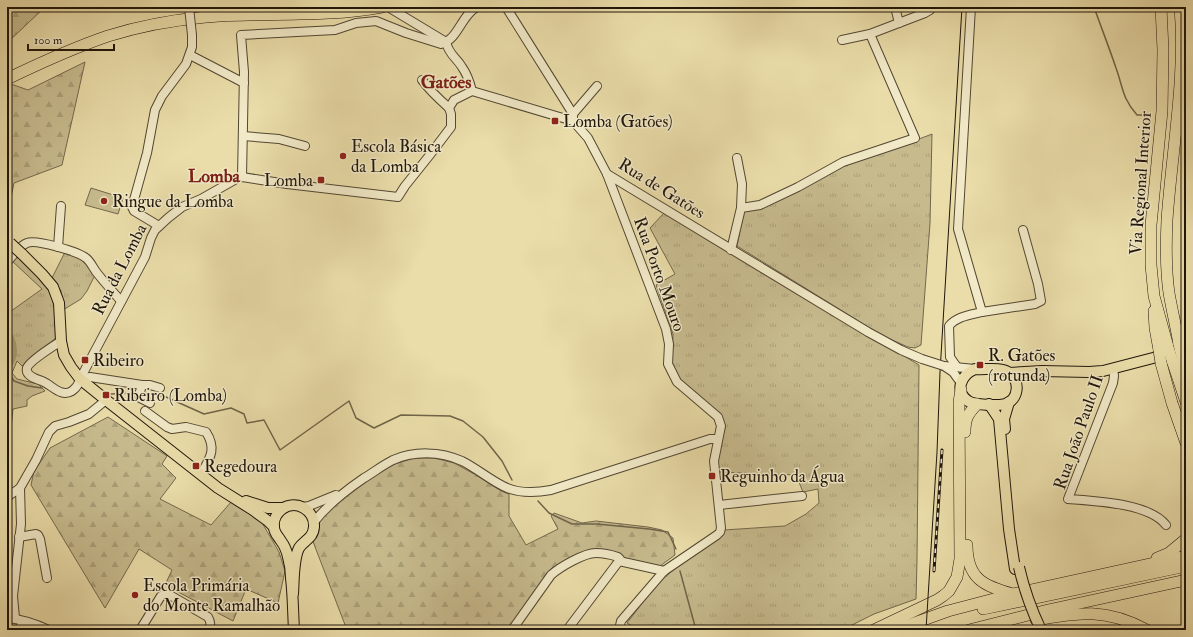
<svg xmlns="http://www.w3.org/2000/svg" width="1193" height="637" font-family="'IM FELL Double Pica',serif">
  <defs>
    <pattern id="grass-tufts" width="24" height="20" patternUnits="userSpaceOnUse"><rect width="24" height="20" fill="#c7bb8e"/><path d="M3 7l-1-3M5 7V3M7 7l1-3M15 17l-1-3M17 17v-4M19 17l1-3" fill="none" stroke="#aaa079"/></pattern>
    <pattern id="forest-firs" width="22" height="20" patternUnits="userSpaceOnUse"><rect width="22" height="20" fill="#c7bb8e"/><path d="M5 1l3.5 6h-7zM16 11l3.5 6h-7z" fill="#aaa079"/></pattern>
  </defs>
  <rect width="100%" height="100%" fill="#eadda9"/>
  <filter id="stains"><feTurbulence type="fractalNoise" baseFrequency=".005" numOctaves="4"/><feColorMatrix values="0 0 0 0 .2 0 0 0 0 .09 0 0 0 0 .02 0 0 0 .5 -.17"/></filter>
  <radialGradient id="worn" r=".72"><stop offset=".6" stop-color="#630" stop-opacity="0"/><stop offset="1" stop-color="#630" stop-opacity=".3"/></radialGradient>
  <g fill="url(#grass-tufts)" stroke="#73684c">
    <polygon points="932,134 930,223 921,345 915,348 908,347 883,336 737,246 744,211 845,165 888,151"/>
    <polygon points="665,212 919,365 917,561 916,599 874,614 842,630 638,630 627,623 656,585 686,559 724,530 785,526 806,514 819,503 818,489 803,492 796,475 717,472 716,459 725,428 722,416 678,379 672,362 673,334 656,285 675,274 650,228"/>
    <polygon points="65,252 82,258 95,275 87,291 81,299 63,310 61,291 52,278"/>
    <path d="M16,256C30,270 48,283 54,302C57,313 56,326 56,338L22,366L17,361L12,373L17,379L38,384L45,391L32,396L27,400V406L13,409L11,428L7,437V314L42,289L11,260Z"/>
  </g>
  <g fill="url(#forest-firs)" stroke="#73684c">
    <polygon points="7,7 45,7 7,43"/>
    <polygon points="85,62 62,165 14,183 7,217 7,86 11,84 28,90"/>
    <polygon points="108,417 167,456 162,464 176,478 160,499 211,525 231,502 261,521 279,552 285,571 278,603 246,589 233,621 165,585 172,570 139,549 105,608 31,485 34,471 50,448"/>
    <polygon points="414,458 434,458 454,463 476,475 501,491 509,494 509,516 526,545 558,529 551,516 554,513 582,523 596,521 648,527 662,530 673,538 675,555 660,566 623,558 619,554 588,550 552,568 509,630 347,630 312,539 315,536 321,516 334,503 389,466"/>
  </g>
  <polygon fill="#c7bb8e" stroke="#73684c" points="91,188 123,198 118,214 85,205"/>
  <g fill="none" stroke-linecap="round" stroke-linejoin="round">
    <g stroke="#6f6449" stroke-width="1.5">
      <path d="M1094,7C1101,27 1109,47 1116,68C1123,87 1122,98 1137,115H1148"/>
      <polyline points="7,371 14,381 28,386 42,388"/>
      <polyline points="145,393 166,397 204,414 231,408 244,414 247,423 264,420 280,450 349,401 356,418 374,428 401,415 450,416 463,421 483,437 502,461 512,480"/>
      <polyline points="110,394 137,393"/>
      <polyline points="538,501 549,513 572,524 597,524 649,529 668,532 676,549"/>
      <polyline points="680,571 696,630"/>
    </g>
    <path stroke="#a59973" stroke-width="10" d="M7,335C13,344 14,356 7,364"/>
    <defs>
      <g id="minor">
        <path d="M388,7L446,42C449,55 456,57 462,67C467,74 470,83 472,91"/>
        <polyline points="506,7 573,114 573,121"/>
        <polyline points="895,7 899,23"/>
        <polyline points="842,40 870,34 925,13 930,10 929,7"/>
        <polyline points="190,55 244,83"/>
        <path d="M422,80C430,91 439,99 449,108"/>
        <polyline points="573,114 597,86"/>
        <polyline points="243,136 279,139 305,146"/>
        <polyline points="737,158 742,184 741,208"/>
        <polyline points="607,174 868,332 901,350 922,359"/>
        <path d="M242,177L244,72L241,35L335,30L356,23L376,21L406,33L441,44C459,39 461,15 477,7"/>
        <polyline points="159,226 134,211 132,207 147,153 155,110 162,96 186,64 192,47 192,35"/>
        <polyline points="58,247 61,206"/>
        <polyline points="731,250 741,208 760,205 798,187 843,162 915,138 870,34"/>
        <path d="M7,262C13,256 19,246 27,243C36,239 79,252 86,258C91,262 93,268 97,273C105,283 113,292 121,301"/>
        <polyline points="982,312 1035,304 1041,301 1038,284 1023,230"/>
        <path d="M61,341C55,345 29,361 27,368C25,376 36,379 42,381C52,385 61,398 72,391C77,387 78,385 80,379L145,257L151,238L155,230L168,218L182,207L201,199L238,178L242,177L287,184L398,197L405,186L429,156L451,127V114L449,108L454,100L472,91L573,121L588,138L607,174L666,329L669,344L668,364L677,382L718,417L721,426L714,461L721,528L720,532L717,535L664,571L621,621L619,630"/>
        <polyline points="944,366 975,369"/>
        <polyline points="944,366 953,372 961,383"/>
        <path d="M957,367L950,357L949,326C957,316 971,315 982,312L958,229L971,7"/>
        <path d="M1113,368L1114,376L1113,383L1068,499C1094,501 1149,503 1166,525"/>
        <polyline points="80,379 90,377 142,385 150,385 160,388"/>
        <polyline points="142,385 139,395 140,398 150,403"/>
        <path d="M145,411L167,427L172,429L186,427L206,432C217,449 210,458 201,474"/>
        <polyline points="7,497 20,488 36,460 49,432 55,426 69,422 89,414 106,400"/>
        <polyline points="719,505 802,496"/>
        <polyline points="302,507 309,506 336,495"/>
        <path d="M314,522C328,504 345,491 364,478C374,472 383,465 393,460C414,451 440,451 462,461C476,468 489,479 503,486C518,494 535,493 551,490L710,439H718"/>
        <polyline points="19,537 36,534 38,535 40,539 47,578"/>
        <path d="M7,618C21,619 36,624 49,630"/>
        <polyline points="15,618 13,596 21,524 20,488"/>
        <polyline points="18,630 24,622"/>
        <path d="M140,630L161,596L164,594H168L208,617C211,622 211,625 209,630"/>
        <path d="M512,630L551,575C560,567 584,553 596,553C603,553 612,555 618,557L620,559L619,561L664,571"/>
        <polyline points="567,630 619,561"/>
      </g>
      <g id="major">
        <polyline points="22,254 42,274 53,287 59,303 61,341 64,355 71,367 80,379 106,400 218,488 253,510 268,521 274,527"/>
        <path d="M975,369C985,370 1000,367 1008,372C1021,380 1019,400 1005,404C997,406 974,405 968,401C954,391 961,375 975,369Z"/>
        <polyline points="1009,373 1042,371 1089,372 1103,371 1153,358 1186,348"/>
        <polyline points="989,404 999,419 1009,529 1015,569"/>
        <polyline points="1005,429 1004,419 1009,402"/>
        <polyline points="246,501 268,508 283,508"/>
        <path d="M293,594C294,581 293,560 299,548C304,540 313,539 314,527C315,510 296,499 282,509C277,513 273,520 274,527C274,533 278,536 281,541C284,545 287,552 288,557C290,564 291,571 291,578C293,595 293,613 294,630"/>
      </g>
      <g id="highway">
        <polyline points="1161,7 1163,50 1162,111 1151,225 1151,265 1154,296 1168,347"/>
        <path d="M7,79C40,63 73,48 108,36C140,26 173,20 206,17C265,12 324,18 382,7"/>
        <polyline points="1154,311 1155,328 1159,350"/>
        <path d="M1179,344C1176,327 1172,310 1169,293C1166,272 1166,242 1167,220C1172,149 1186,78 1180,7"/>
        <polyline points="1182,357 1186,371"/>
        <polyline points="1172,360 1186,402"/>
        <polyline points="1161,363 1172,403 1186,443"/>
        <path d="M965,432C965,418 968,414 977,404"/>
        <path d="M967,545C967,579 984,586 1013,594"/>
        <polyline points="1157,558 1169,553 1186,539"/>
        <polyline points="983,609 1186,566"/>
        <path d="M1036,620C1079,612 1106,608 1147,630"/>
        <polyline points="874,630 937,600 943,596 949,591 957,577 960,559 959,402 961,390"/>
        <polyline points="895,630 948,611 1013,594 1186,556"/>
        <polyline points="969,630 1048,610 1186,580"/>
      </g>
    </defs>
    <use href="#minor" stroke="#524732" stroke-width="10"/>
    <use href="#major" stroke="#1f150b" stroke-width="12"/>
    <use href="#highway" stroke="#1f150b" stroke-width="12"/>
    <use href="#minor" stroke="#f1e9c7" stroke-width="8"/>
    <use href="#major" stroke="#eadda9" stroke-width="10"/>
    <use href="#highway" stroke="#eadda9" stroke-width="11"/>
    <polyline stroke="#1f150b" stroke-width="1" points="926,630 937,452 940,372 962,7"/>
    <defs>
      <polyline id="rail" points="934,571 942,450"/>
    </defs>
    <use href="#rail" stroke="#1f150b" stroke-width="3"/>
    <use href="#rail" stroke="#f1e9c7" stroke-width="1.5" stroke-dasharray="4.5" stroke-linecap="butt"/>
    <defs>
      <g id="minor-bridge">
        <polyline points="189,7 192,35"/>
        <polyline points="922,359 944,366"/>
      </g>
      <g id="major-bridge">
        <polyline points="10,243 22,254"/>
        <path d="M1019,567C1024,589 1031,609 1041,630"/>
      </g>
      <g id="highway-bridge">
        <polyline points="1179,344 1182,357"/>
        <polyline points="1168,347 1172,360"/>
        <polyline points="1159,350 1161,363"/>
      </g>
    </defs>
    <use href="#minor-bridge" stroke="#524732" stroke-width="10" stroke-linecap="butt"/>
    <use href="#major-bridge" stroke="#1f150b" stroke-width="12" stroke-linecap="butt"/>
    <use href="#highway-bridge" stroke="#1f150b" stroke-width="12" stroke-linecap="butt"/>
    <use href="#minor-bridge" stroke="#f1e9c7" stroke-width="8"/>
    <use href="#major-bridge" stroke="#eadda9" stroke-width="10"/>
    <use href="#highway-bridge" stroke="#eadda9" stroke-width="11"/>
  </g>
  <g fill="#8f2418" stroke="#f1e9c7" stroke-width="1.5">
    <rect x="551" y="117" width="8" height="8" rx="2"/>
    <circle cx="343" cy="156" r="4"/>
    <rect x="317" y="176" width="8" height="8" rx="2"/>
    <circle cx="104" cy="201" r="4"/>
    <rect x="81" y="356" width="8" height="8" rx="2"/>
    <rect x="976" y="361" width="8" height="8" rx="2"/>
    <rect x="102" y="391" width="8" height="8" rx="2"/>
    <rect x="192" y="462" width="8" height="8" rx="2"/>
    <rect x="708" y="472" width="8" height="8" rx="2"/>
    <circle cx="135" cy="595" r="4"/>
  </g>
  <g text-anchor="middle" stroke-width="3" stroke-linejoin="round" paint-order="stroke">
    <g font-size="17" fill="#1f150b" stroke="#f1e9c7" text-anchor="start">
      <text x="563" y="127">Lomba (Gatões)</text>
      <text x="351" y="152">Escola Básica<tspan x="351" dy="20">da Lomba</tspan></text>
      <text x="313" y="186" text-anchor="end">Lomba</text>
      <text x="112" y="207">Ringue da Lomba</text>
      <text x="988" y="361">R. Gatões<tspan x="988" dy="20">(rotunda)</tspan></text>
      <text x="93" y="366">Ribeiro</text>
      <text x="114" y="401">Ribeiro (Lomba)</text>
      <text x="204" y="472">Regedoura</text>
      <text x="720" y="482">Reguinho da Água</text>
      <text x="143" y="591">Escola Primária<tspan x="143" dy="20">do Monte Ramalhão</tspan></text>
    </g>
    <g font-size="17" fill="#1f150b" stroke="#f1e9c7">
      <text transform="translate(1140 183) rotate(-86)" y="6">Via Regional Interior</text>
      <text transform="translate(662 188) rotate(32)" y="6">Rua de Gatões</text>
      <text transform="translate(119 269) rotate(-63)" y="6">Rua da Lomba</text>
      <text transform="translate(660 274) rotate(70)" y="6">Rua Porto Mouro</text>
      <text transform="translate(1078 432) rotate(-71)" y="6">Rua João Paulo II</text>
    </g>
    <g font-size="18" font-weight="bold" fill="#7a1f14" stroke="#f1e9c7">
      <text x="446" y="88">Gatões</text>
      <text x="214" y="182">Lomba</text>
    </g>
  </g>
  <rect width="1193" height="637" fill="none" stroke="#eadda9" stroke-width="24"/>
  <rect x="8" y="8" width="1177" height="621" fill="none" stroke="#1f150b" stroke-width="2"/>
  <rect x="12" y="12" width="1169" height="613" fill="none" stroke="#1f150b"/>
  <path d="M28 44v6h86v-6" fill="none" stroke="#1f150b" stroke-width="2"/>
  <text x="34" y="44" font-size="12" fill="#1f150b" stroke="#f1e9c7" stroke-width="3" paint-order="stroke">100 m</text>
  <rect width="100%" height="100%" filter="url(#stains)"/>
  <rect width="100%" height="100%" fill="url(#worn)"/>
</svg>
